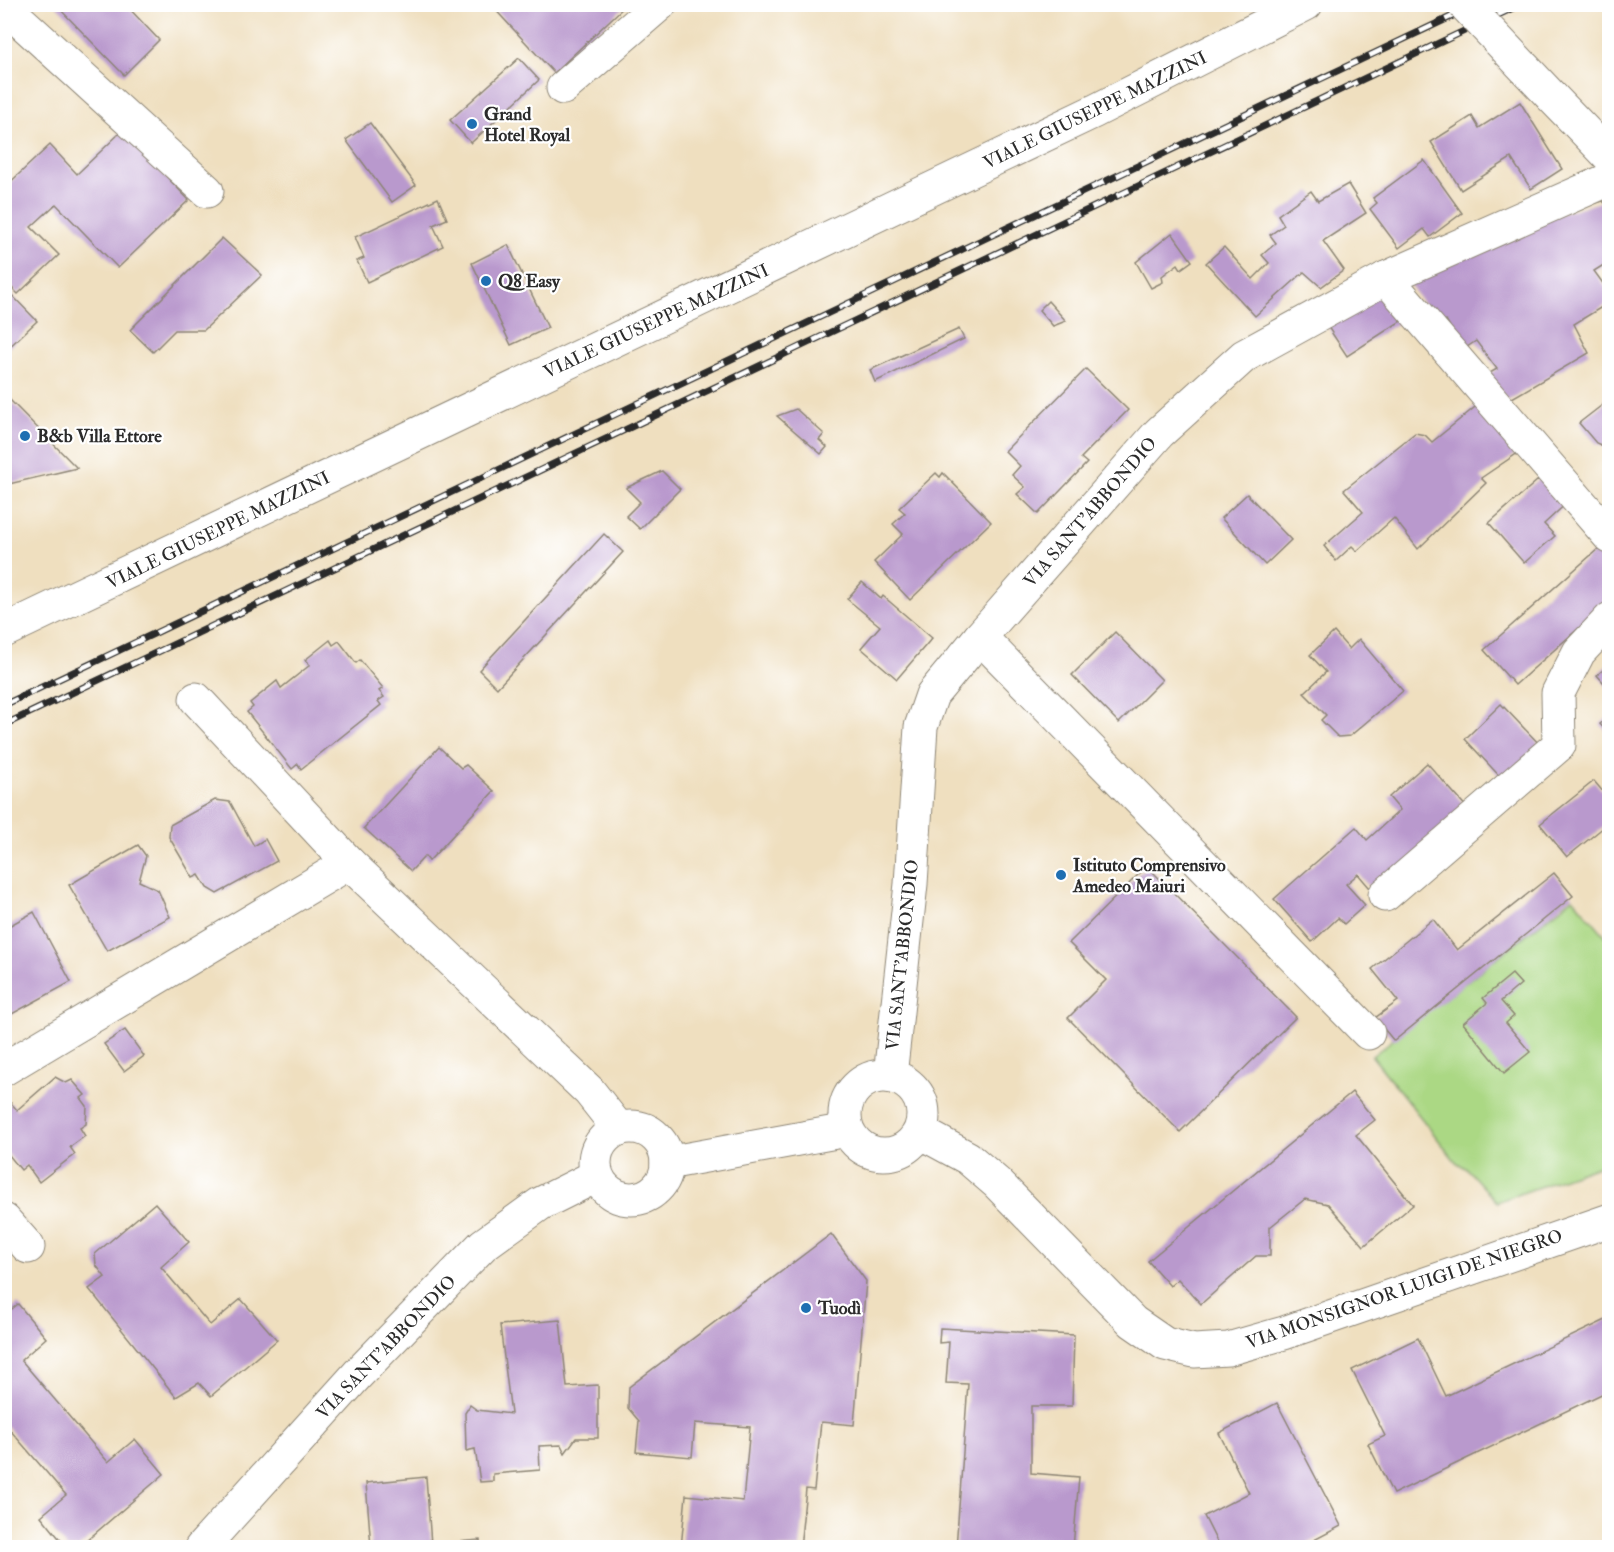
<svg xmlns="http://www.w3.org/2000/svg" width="1614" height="1552" font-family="'IM FELL Double Pica',serif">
  <rect width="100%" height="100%" fill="#fff"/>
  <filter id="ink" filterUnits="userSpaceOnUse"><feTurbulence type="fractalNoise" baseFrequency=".0167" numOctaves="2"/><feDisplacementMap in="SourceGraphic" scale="12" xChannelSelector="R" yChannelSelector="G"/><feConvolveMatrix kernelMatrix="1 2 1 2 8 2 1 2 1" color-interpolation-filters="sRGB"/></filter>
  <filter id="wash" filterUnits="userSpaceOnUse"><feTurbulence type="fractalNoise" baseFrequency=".008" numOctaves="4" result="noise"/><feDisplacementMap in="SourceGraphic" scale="24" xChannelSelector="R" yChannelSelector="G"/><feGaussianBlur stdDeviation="1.35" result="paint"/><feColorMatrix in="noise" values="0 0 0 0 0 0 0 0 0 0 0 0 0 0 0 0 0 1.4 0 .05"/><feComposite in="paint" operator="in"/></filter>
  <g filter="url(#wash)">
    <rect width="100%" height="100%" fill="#efdfbf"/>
    <polygon fill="#abd884" stroke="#6b8258" stroke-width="1.5" points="1573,898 1609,940 1609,1162 1497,1202 1467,1169 1456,1162 1372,1056"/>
    <g id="blocks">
      <g fill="#b999cd">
        <polygon points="55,4 125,4 159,40 124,75"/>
        <polygon points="490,4 627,4 554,73"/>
        <polygon points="519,58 539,80 471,143 450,120"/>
        <polygon points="1520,102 1562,169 1531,189 1511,158 1461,190 1431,142 1472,116 1479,128"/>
        <polygon points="370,123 416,185 392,202 346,140"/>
        <polygon points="122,131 189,200 118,268 56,204 31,227 59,255 18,294 4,280 4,188 50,145 77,174"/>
        <polygon points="1424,160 1462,213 1430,237 1424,229 1399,248 1370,209 1377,203 1373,198"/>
        <polygon points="1348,184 1366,213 1323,241 1344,270 1321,287 1304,272 1255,316 1206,263 1224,247 1253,279 1269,263 1262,255 1276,243 1270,235 1284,225 1278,215 1311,191 1318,201"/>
        <polygon points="438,198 447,219 433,225 443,246 367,282 357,261 364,258 355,237"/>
        <polygon points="1603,201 1610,209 1610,261 1594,271 1610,293 1610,302 1574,324 1589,353 1507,401 1488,374 1497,369 1476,341 1464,349 1446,320 1437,325 1407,280 1522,225"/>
        <polygon points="1172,233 1192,261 1181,269 1178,264 1162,276 1163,282 1151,288 1136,262"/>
        <polygon points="222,238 262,275 204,330 175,330 153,352 130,330"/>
        <polygon points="508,245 548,328 511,345 472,263"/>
        <polygon points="1374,285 1401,321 1347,356 1322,318"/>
        <polygon points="4,287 37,321 4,352"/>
        <polygon points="1048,301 1066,321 1053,326 1039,310"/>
        <polygon points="959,329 964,339 875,382 870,370"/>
        <polygon points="1086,369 1128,410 1081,458 1087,463 1038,514 1017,494 1025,487 1012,475 1020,466 1005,451"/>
        <polygon points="9,399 77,468 9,484 5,480 5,404"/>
        <polygon points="1485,399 1525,448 1481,478 1486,483 1418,549 1394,518 1357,551 1352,546 1336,561 1324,546 1363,512 1344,490 1415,433 1425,435 1432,442"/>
        <polygon points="1610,399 1610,449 1596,443 1579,423"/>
        <polygon points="796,409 824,434 819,440 827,447 821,454 777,416"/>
        <polygon points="662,471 680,489 640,529 626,516 640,502 626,488"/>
        <polygon points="936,473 940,477 943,473 991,522 910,600 874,562 903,534 893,524 905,513 899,508"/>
        <polygon points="1546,473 1570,500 1544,524 1555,536 1524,563 1489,523"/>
        <polygon points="1247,494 1291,540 1265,565 1221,518"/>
        <polygon points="604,534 623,552 497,688 479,670"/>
        <polygon points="1607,541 1610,543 1610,600 1515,685 1484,650"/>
        <polygon points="862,582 881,599 883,596 932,638 897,679 861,648 880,626 847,599"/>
        <polygon points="1115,632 1162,680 1119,723 1072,675"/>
        <polygon points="1334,632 1349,649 1359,639 1403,691 1350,736 1338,737 1321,720 1326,715 1304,693 1326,672 1310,655"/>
        <polygon points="330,640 333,645 339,641 356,663 360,660 383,688 379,691 384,697 378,701 381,705 301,769 298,764 292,769 247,712 253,707 250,703 277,681 281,688 310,665 305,660"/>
        <polygon points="1610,664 1610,690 1597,675"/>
        <polygon points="1501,704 1542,747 1505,782 1465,739"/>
        <polygon points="1610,716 1610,735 1600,724"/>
        <polygon points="439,747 461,768 466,765 494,791 429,861 425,856 411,871 364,828"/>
        <polygon points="1427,763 1469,810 1375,894 1358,874 1346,884 1365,905 1344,924 1338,918 1312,942 1274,899 1356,827 1367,840 1400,810 1389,797"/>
        <polygon points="1594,781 1610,800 1610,822 1567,857 1540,824"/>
        <polygon points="215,800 230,802 254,846 265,839 277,861 217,894 207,888 199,875 193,878 169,837 170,825"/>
        <polygon points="138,845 146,856 139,881 158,890 170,917 107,951 69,885"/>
        <polygon points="1147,866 1296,1017 1180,1132 1068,1018 1106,980 1069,943"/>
        <polygon points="1554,873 1573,896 1394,1041 1375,1018 1398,1001 1372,969 1433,919 1457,950"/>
        <polygon points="34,912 71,982 10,1015 5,1006 5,928"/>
        <polygon points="1512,974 1521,984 1501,1001 1514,1016 1506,1023 1530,1052 1504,1073 1463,1023 1487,1003 1483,998"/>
        <polygon points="125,1030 144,1056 124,1071 104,1044"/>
        <polygon points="55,1077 66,1083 72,1080 85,1095 81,1098 87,1106 86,1124 80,1128 85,1136 70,1147 75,1154 39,1182 27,1165 21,1170 4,1149 4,1109 11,1103 17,1110"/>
        <polygon points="1352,1092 1375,1120 1356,1135 1413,1205 1364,1246 1328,1204 1305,1199 1270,1227 1270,1256 1256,1256 1201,1304 1178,1279 1170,1286 1148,1261"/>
        <polygon points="155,1203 189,1242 161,1267 210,1325 241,1299 277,1340 211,1396 199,1383 176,1397 89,1289 105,1277 96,1265 95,1254"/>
        <polygon points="831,1234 866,1281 854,1425 821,1422 814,1490 806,1489 800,1548 681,1548 686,1495 743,1501 750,1427 695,1423 692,1457 636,1452 639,1421 628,1408 629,1387"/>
        <polygon points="18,1304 46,1338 21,1360 108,1462 135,1439 164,1474 78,1548 67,1548 41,1516 66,1495 4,1423 4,1307 12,1309"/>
        <polygon points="1610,1318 1610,1390 1393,1494 1368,1444 1385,1436 1352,1370 1418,1338 1446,1396"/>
        <polygon points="560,1320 567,1387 598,1385 598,1438 576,1438 565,1453 561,1445 539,1446 540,1470 493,1474 493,1481 480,1482 475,1449 466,1451 465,1413 470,1405 477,1410 511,1414 500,1325"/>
        <polygon points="940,1328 1074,1335 1072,1406 1031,1406 1031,1473 1079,1477 1073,1548 956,1548 968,1384 946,1383 949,1342 939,1343"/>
        <polygon points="1277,1403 1341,1526 1299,1548 1220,1548 1204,1516 1249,1493 1219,1433"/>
        <polygon points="426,1477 431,1544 480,1540 481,1548 371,1547 366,1483"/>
      </g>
    </g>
  </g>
  <g filter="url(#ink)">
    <use href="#blocks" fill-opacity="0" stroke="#8d8575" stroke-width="1.5"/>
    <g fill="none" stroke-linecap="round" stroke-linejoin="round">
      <defs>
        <g id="minor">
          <polyline points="4,6 207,191"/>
          <polyline points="563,88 660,4"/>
          <polyline points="1551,96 1610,157"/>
          <polyline points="1386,278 1610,537"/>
          <polyline points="980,637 1368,1033"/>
          <polyline points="196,699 349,863 589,1091 619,1129"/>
          <polyline points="1385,895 1559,745 1558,693 1579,652 1610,619"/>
          <polyline points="4,1069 349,863"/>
          <circle cx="884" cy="1115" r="39"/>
          <polyline points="890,1076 911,884 921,727 932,695 980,637 1159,433 1244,356 1386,278 1610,179"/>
          <circle cx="631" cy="1163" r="36"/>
          <polyline points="920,1132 968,1158 997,1183 1133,1322 1165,1344 1194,1351 1228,1349 1284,1333 1610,1220"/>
          <polyline points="667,1163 847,1130"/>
          <polyline points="4,1220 28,1247"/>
          <polyline points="201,1548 358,1374 483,1245 540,1204 596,1176"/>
        </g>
        <polyline id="major" points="4,631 1095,111 1306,4"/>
      </defs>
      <use href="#minor" stroke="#8d8575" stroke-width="35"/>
      <use href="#major" stroke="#8d8575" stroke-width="35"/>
      <use href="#minor" stroke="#fff" stroke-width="33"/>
      <use href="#major" stroke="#fff" stroke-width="33"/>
      <defs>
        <g id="rail">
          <polyline points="4,705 1478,4"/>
          <polyline points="4,725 1521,4"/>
        </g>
      </defs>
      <use href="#rail" stroke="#2b2b2b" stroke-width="7"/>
      <use href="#rail" stroke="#fff" stroke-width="4.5" stroke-dasharray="14" stroke-linecap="butt"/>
      <defs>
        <polyline id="minor-bridge" points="1464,4 1551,96"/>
      </defs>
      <use href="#minor-bridge" stroke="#8d8575" stroke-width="35" stroke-linecap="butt"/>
      <use href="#minor-bridge" stroke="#fff" stroke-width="33"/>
    </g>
  </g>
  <g fill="#1f6fb2" stroke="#fff" stroke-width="2">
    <circle cx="472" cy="124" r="6"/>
    <circle cx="486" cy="281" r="6"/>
    <circle cx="25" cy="436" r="6"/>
    <circle cx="1061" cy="875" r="6"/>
    <circle cx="806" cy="1308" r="6"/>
  </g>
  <g text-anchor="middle" stroke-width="4.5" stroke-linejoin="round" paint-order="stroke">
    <g font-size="18" fill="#2b2b2b" stroke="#fff">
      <text transform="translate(1095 110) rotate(-26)" y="6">VIALE GIUSEPPE MAZZINI</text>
      <text transform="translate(656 321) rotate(-25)" y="6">VIALE GIUSEPPE MAZZINI</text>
      <text transform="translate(1090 512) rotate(-49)" y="6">VIA SANT'ABBONDIO</text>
      <text transform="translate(218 530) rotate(-26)" y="6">VIALE GIUSEPPE MAZZINI</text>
      <text transform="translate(902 955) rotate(-84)" y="6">VIA SANT'ABBONDIO</text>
      <text transform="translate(1404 1289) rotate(-19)" y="6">VIA MONSIGNOR LUIGI DE NIEGRO</text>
      <text transform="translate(386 1347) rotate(-46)" y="6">VIA SANT'ABBONDIO</text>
    </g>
    <g font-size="18" font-weight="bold" fill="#2b2b2b" stroke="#fff" text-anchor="start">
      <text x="484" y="120">Grand<tspan x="484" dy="21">Hotel Royal</tspan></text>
      <text x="498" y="287">Q8 Easy</text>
      <text x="37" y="442">B&amp;b Villa Ettore</text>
      <text x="1073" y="871">Istituto Comprensivo<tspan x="1073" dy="21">Amedeo Maiuri</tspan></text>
      <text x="818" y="1314">Tuodì</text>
    </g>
  </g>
  <rect width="1614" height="1552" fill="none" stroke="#fff" stroke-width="24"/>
</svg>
